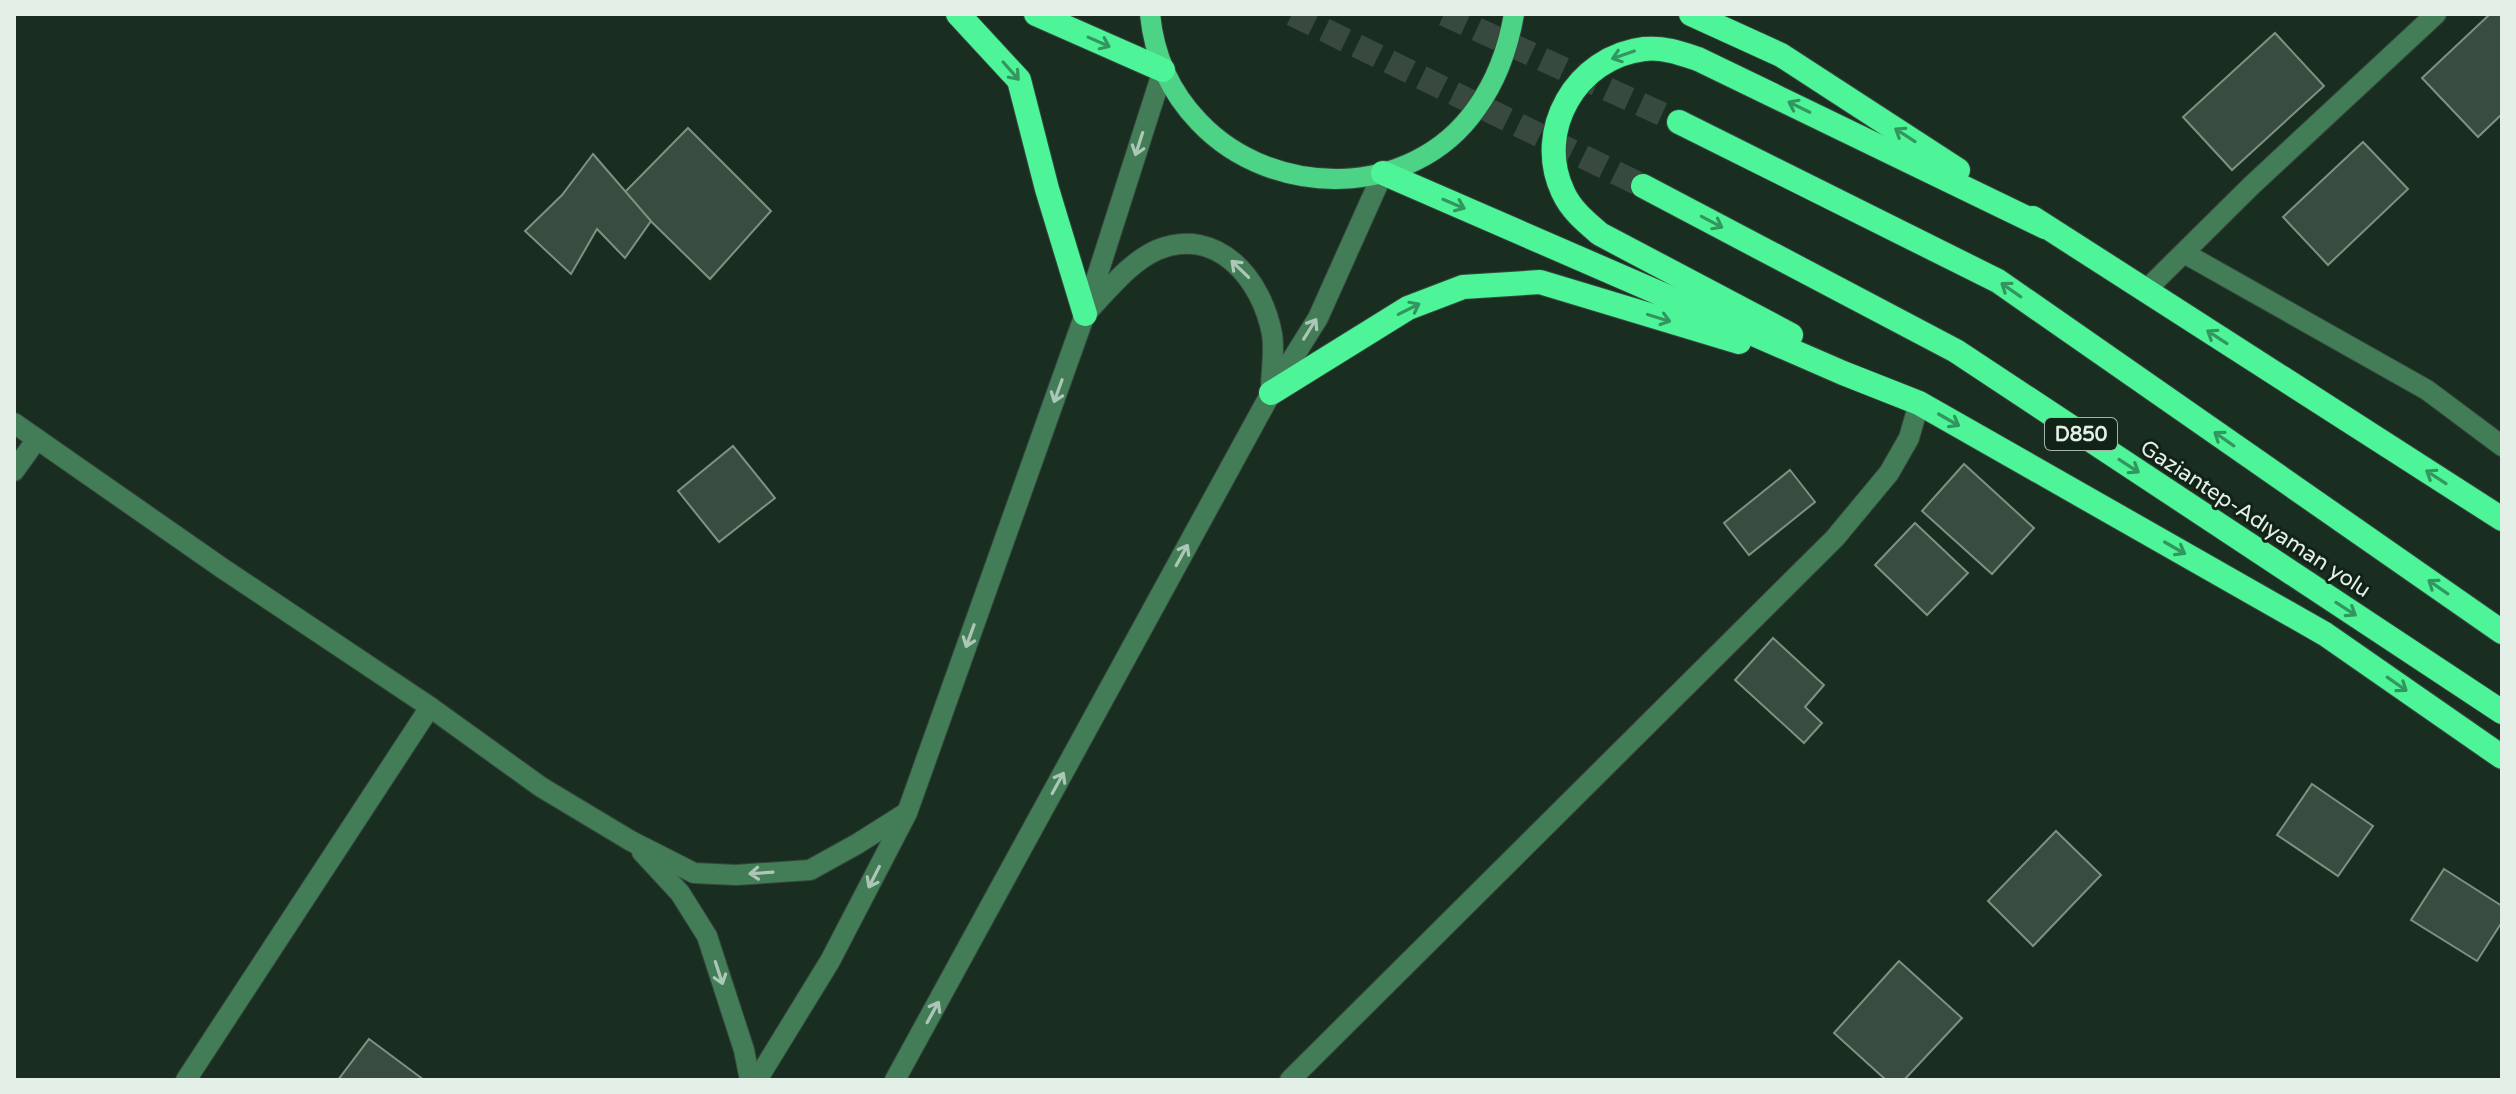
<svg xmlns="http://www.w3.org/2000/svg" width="2516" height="1094" font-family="'Varela Round',sans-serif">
  <rect width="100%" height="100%" fill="#1a2d21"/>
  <g fill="#384c3f" stroke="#7c9283" stroke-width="2">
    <polygon points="2490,14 2502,14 2502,114 2478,137 2422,78"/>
    <polygon points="2275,33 2324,86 2232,170 2183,117"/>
    <polygon points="688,128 771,211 710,279 623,194"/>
    <polygon points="2363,142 2408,189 2328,265 2283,217"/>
    <polygon points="593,154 651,221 625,258 597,229 571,274 525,231 562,195"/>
    <polygon points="733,446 775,498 719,542 678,491"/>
    <polygon points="1964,464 2034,528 1992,574 1922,511"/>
    <polygon points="1790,470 1815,502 1749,555 1724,523"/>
    <polygon points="1915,523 1968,573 1927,615 1875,565"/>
    <polygon points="1773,638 1824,685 1805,707 1822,723 1804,743 1735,680"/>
    <polygon points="2312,784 2373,826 2338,876 2277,835"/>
    <polygon points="2056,831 2101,875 2033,946 1988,901"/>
    <polygon points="2444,869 2502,906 2502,922 2477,961 2411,920"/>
    <polygon points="1899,961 1962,1018 1904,1080 1886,1080 1834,1033"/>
    <polygon points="369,1039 424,1080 338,1080"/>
  </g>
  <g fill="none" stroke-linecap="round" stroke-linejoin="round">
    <g stroke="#384a3f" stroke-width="24" stroke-dasharray="24 12" stroke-linecap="butt">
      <polyline points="1292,14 1643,186"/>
      <polyline points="1444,14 1679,122"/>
    </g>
    <defs>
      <g id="minor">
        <polyline points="2184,253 2427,390 2502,446"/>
        <polyline points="2145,291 2251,186 2436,14"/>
        <path d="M1089,310C1109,289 1130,262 1157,250C1218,225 1262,280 1272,334C1275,351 1271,372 1271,389"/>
        <polyline points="14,423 222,568 430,707 541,787 631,841 694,873 736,875 810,870 857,844 906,813"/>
        <polyline points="14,471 37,439"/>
        <polyline points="642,852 680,893 707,936 744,1050 750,1080"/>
        <polyline points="186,1080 430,707"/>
        <polyline points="757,1080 830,961 907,813 1085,314 1163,70"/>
        <polyline points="895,1080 1271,393 1318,318 1383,173"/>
        <polyline points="1290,1080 1835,538 1889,473 1909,438 1919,403"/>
      </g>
      <path id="major" d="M1150,14C1154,55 1170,92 1199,122C1273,200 1412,200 1476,109C1497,80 1508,49 1514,14"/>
      <g id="highway">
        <polyline points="958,14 1019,80 1047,189 1085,314"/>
        <polyline points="1036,14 1163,70"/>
        <polyline points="1691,14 1781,55 1958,170"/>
        <polyline points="1679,122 1998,281 2502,632"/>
        <polyline points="1383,173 1843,373 1919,403 2325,634 2502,757"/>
        <polyline points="1643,186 1956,351 2502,712"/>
        <polyline points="2033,218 2502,519"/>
        <path d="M1791,335L1600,234C1586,222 1571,210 1563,192C1534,131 1576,57 1644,49C1663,47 1680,53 1698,59L2045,227"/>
        <polyline points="1271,393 1408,308 1463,287 1540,282 1739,342"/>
      </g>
    </defs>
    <use href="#minor" stroke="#36483d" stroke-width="22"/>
    <use href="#major" stroke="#36483d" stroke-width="22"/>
    <use href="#highway" stroke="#36483d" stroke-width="26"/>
    <use href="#minor" stroke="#437d58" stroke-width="20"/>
    <use href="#major" stroke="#4dd386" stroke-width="20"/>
    <use href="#highway" stroke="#4df598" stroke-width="24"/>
  </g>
  <defs><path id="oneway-shaft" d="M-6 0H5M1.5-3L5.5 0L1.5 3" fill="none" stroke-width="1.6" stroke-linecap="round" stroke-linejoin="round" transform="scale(2)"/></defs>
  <g stroke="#32965e">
    <use href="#oneway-shaft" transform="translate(1099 42) rotate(24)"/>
    <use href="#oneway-shaft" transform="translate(1623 55) rotate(161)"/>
    <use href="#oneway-shaft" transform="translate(1011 71) rotate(49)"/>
    <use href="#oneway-shaft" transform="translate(1799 107) rotate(-154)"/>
    <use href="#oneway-shaft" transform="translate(1905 135) rotate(-147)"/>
    <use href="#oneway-shaft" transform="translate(1454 204) rotate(23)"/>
    <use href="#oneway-shaft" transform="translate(1712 222) rotate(28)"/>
    <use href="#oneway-shaft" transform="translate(2011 290) rotate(-145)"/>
    <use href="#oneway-shaft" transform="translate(1409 309) rotate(-27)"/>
    <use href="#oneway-shaft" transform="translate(1659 318) rotate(17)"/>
    <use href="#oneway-shaft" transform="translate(2217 337) rotate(-147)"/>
    <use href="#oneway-shaft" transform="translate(1949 420) rotate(30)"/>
    <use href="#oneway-shaft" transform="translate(2224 439) rotate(-145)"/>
    <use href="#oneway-shaft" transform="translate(2129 466) rotate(33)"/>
    <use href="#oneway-shaft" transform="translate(2436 477) rotate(-147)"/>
    <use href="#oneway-shaft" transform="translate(2175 548) rotate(30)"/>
    <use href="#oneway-shaft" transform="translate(2438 587) rotate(-145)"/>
    <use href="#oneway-shaft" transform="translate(2346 609) rotate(33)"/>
    <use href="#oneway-shaft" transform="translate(2397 684) rotate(35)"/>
  </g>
  <g stroke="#acc7b5">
    <use href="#oneway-shaft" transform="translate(1139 144) rotate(108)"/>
    <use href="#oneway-shaft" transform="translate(1240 269) rotate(-136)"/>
    <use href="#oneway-shaft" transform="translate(1310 329) rotate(-58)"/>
    <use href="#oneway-shaft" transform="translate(1058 391) rotate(110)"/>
    <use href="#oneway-shaft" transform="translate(1182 555) rotate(-61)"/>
    <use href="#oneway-shaft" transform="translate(970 636) rotate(110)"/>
    <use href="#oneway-shaft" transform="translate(1058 783) rotate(-61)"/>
    <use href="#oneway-shaft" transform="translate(761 873) rotate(176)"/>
    <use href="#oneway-shaft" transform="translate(874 877) rotate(117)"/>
    <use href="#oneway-shaft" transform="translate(719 973) rotate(72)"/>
    <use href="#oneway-shaft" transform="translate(933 1012) rotate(-61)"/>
  </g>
  <g text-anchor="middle" stroke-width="6" stroke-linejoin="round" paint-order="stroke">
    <rect fill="#112317" stroke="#a5b2a9" stroke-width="2" x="2045" y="418" width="72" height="32" rx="6"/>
    <g font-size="20" font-weight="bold" fill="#e4efe7">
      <text x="2081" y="441">D850</text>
    </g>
    <g font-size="22" fill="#e4efe7" stroke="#112317">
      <text transform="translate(2256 518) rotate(33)" y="8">Gaziantep-Adıyaman yolu</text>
    </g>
  </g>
  <rect width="2516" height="1094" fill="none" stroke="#e4efe7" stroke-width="32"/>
</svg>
